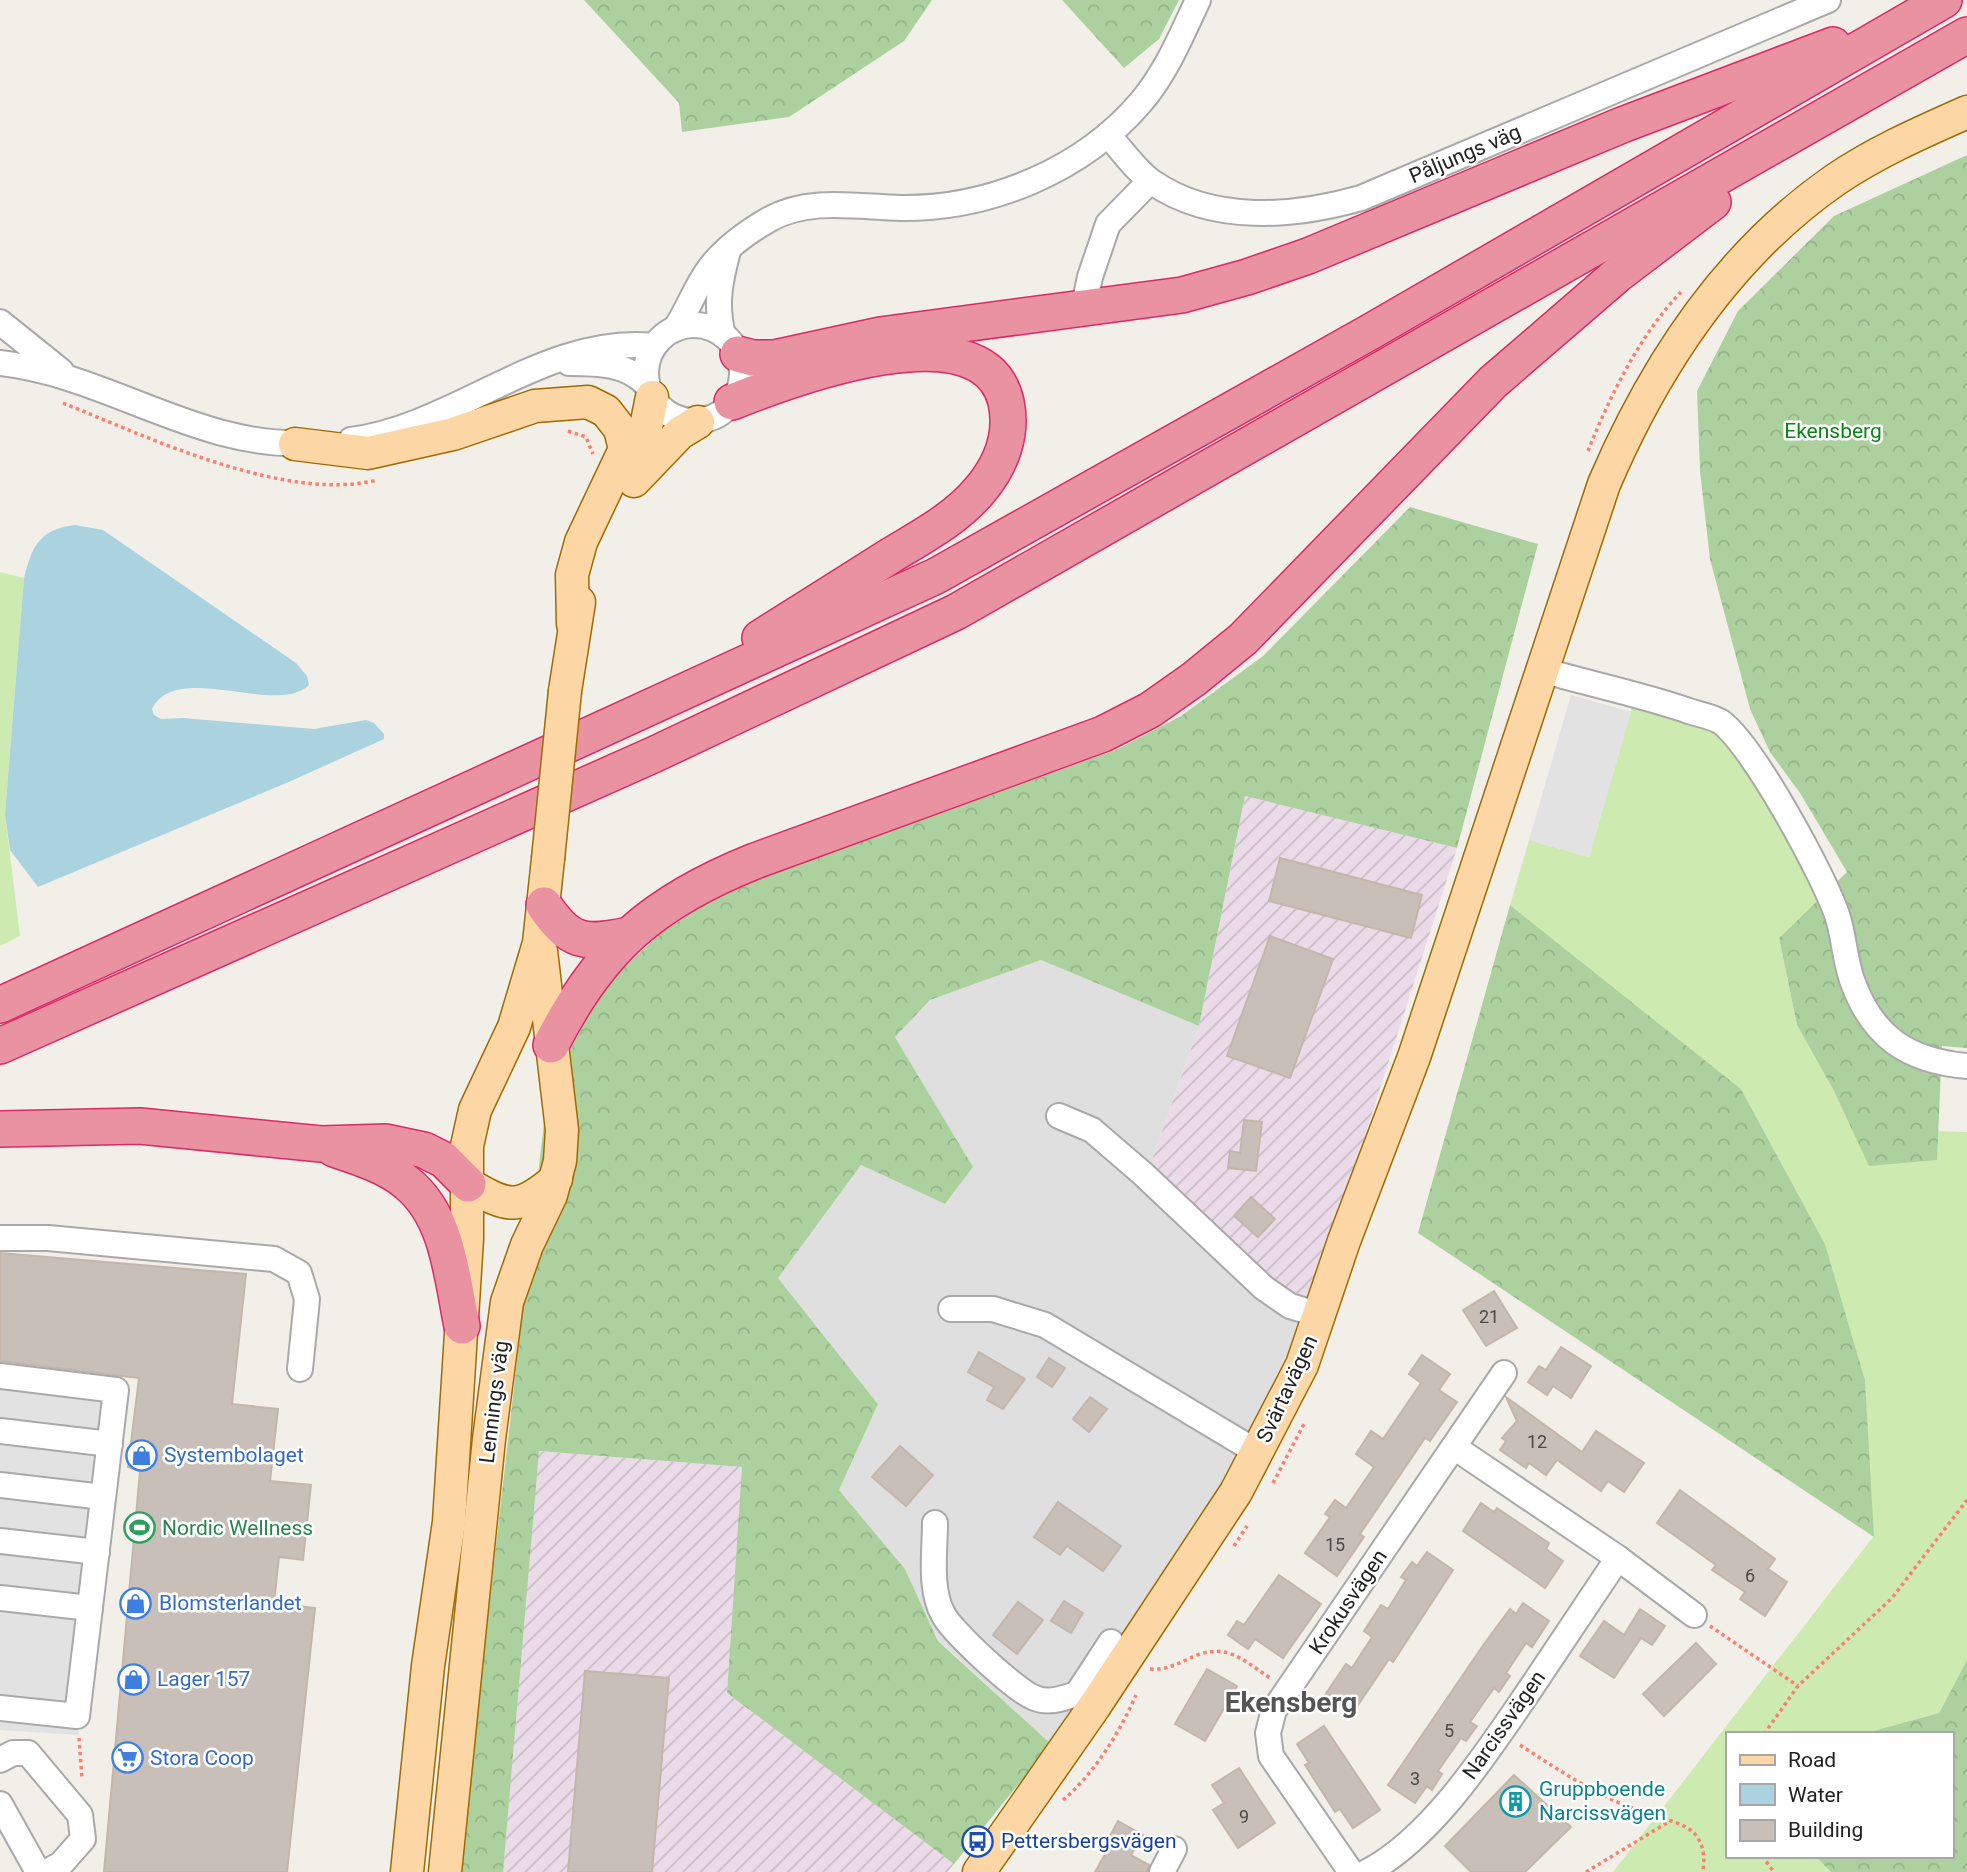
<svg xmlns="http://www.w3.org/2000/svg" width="1967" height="1872" font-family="Roboto,sans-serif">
  <defs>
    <pattern id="industrial-furrows" width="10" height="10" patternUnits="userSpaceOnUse" patternTransform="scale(1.75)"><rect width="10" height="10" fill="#ebdbe8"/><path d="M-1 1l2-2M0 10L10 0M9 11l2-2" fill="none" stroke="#c9bcc7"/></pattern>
    <pattern id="forest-crowns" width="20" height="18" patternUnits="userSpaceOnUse" patternTransform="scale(1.75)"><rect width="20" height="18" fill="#add19e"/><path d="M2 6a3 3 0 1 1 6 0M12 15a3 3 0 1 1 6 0" fill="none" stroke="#95b388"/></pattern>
  </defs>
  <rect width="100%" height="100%" fill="#f2efe9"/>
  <polygon fill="#e0dfdf" points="1041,960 1199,1026 1149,1168 1311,1304 1287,1361 1220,1490 1051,1744 938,1640 905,1569 839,1490 878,1404 778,1278 861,1165 945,1204 973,1167 895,1037 930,1000"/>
  <g fill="url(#industrial-furrows)">
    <polygon points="1245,796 1457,848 1311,1304 1270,1285 1149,1168 1199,1026"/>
    <polygon points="538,1451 743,1467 727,1693 954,1864 948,1872 503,1872"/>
  </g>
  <g fill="#cdebb0">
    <polygon points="0,572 24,578 5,814 20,936 0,946"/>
    <polygon points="1635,696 1721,722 1828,891 1779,938 1797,1025 1835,1093 1936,1160 1938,1131 1967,1132 1967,1660 1939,1713 1862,1734 1727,1734 1727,1856 1815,1856 1831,1872 1613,1872 1873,1537 1865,1380 1825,1244 1741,1089 1510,905 1529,840 1589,857"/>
  </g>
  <g fill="url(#forest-crowns)">
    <polygon points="584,0 932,0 904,41 789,117 682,132 679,103"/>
    <polygon points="1062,0 1179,0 1159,39 1124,68"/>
    <polygon points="1967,155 1967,1048 1942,1046 1937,1160 1869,1166 1835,1093 1797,1025 1779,938 1847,872 1800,793 1770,752 1750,709 1710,559 1700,471 1697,391 1738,311 1834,216"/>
    <polygon points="1410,507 1538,544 1457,848 1245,796 1199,1026 1041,960 930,1000 895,1037 973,1167 945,1204 861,1165 778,1278 878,1404 839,1490 905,1569 938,1641 1051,1744 954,1864 727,1693 742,1467 539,1451 503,1872 459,1872 547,1096 601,989 661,933 708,902 755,881 1118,749 1181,716 1263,656"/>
    <polygon points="1510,905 1741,1089 1825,1244 1865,1380 1874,1537 1418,1233"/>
    <polygon points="1967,1660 1967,1872 1831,1872 1815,1856 1951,1856 1951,1734 1862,1734 1939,1713"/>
  </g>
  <g fill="#e2e2e2">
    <polygon points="1571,695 1631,712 1589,857 1529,840"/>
    <polygon points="0,1376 116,1390 77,1716 79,1735 0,1730"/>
  </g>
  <path fill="#aad3df" d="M75,525L103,530L296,663L307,676L309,685C276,717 177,660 152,709L154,715L161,719L183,718L314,729L366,720L374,723L384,734V739L291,781L38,887L10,850L5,814L24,578C32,546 40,529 75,525Z"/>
  <g fill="#c7bfb8" stroke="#c4b6ab" stroke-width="2">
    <polygon points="1280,858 1422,895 1411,938 1269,901"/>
    <polygon points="1270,936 1333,959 1290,1078 1227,1056"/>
    <polygon points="1244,1120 1262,1122 1256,1171 1228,1168 1230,1151 1240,1153"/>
    <polygon points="1251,1197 1275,1219 1258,1237 1234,1216"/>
    <polygon points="0,1253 246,1274 232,1404 278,1409 270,1481 311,1485 303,1560 279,1557 274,1603 315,1608 287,1872 104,1872 140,1471 128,1467 139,1378 0,1361"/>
    <polygon points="1494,1291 1517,1328 1486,1346 1463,1310"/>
    <polygon points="1561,1347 1591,1366 1571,1398 1553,1386 1547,1395 1528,1382 1539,1366 1546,1370"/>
    <polygon points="979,1352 1025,1379 1003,1409 987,1400 994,1387 968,1372"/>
    <polygon points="1422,1355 1450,1374 1439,1390 1457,1402 1430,1441 1425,1438 1360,1534 1364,1537 1337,1576 1305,1553 1330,1517 1325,1514 1335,1500 1346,1508 1374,1467 1356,1454 1371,1431 1383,1439 1421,1383 1409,1374"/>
    <polygon points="1049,1358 1065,1368 1052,1387 1037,1377"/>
    <polygon points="1090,1397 1107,1409 1089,1432 1073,1419"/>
    <polygon points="1506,1397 1582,1452 1596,1431 1644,1463 1624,1492 1608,1481 1601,1491 1557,1460 1546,1475 1529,1463 1526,1468 1500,1450 1506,1441 1502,1438 1517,1421"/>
    <polygon points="900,1446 933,1475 906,1506 872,1477"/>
    <polygon points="1680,1490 1775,1559 1768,1569 1787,1582 1765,1616 1740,1599 1745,1592 1712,1570 1716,1565 1657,1523"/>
    <polygon points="1058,1502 1121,1546 1103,1571 1067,1546 1060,1555 1034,1537"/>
    <polygon points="1481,1503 1494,1512 1497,1508 1528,1529 1549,1543 1546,1549 1563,1561 1545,1588 1463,1531"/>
    <polygon points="1427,1552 1453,1570 1393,1662 1389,1659 1352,1714 1325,1695 1346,1664 1352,1668 1372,1637 1364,1631 1381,1605 1388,1609 1406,1580 1401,1577 1412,1562 1417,1566"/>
    <polygon points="1279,1575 1321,1604 1283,1658 1255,1639 1248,1649 1228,1635 1237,1621 1244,1625"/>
    <polygon points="1064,1601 1083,1613 1071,1633 1051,1621"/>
    <polygon points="1018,1602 1043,1620 1017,1654 993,1635"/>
    <polygon points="1523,1603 1549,1621 1532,1647 1526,1643 1506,1673 1510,1676 1499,1692 1494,1688 1470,1722 1477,1726 1466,1741 1461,1738 1438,1771 1442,1774 1432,1790 1427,1786 1415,1803 1388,1785 1484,1644 1510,1609 1516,1614"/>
    <polygon points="1640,1609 1665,1626 1652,1645 1641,1638 1614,1678 1580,1656 1604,1621 1624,1635"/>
    <polygon points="1696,1643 1716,1664 1664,1716 1643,1694"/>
    <polygon points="1207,1669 1237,1686 1205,1741 1175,1724"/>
    <polygon points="585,1671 669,1678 652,1872 568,1872"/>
    <polygon points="1324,1726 1380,1810 1353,1828 1340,1809 1335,1812 1305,1765 1309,1763 1297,1744"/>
    <polygon points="1239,1768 1275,1823 1238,1848 1213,1810 1224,1803 1212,1785"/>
    <polygon points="1514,1775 1571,1827 1525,1872 1471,1872 1445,1846"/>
    <polygon points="1118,1821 1143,1835 1131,1855 1149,1865 1147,1872 1095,1872 1107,1851 1103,1849"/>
  </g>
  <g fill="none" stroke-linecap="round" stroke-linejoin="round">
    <defs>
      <g id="minor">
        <path d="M1108,135C1122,150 1136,171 1152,182C1213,224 1294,217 1361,198L1828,0"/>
        <polyline points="1083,310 1090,277 1108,224 1150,181"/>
        <polyline points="0,322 61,371"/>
        <circle cx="694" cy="373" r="48"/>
        <path d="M675,329C688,310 695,288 709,269C724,249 749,231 770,219C809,197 858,207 901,208C990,209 1083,170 1141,102C1166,73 1182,34 1198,0"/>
        <path d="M723,335C715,305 720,281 728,251"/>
        <path d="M0,363C109,375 199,450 312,443"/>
        <path d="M569,363C597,363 627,363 647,385"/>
        <path d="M351,440C457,426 544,335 654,346"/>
        <path d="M1542,670C1590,684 1639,694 1686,710C1696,714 1712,716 1721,722C1753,745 1826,879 1838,918C1844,938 1845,960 1852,980C1872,1037 1908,1061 1967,1066"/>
        <polyline points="1059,1116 1092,1130 1142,1173 1264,1288 1290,1306 1320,1315"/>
        <polyline points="0,1238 48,1238 274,1259 299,1273 307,1299 300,1369"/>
        <polyline points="951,1309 993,1309 1045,1325 1257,1452"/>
        <polyline points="0,1376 116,1390 77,1716 0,1708"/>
        <polyline points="0,1431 110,1444"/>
        <polyline points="1454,1447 1618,1558 1694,1615"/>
        <polyline points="0,1485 103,1497"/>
        <path d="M935,1523C935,1550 929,1589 943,1614C951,1631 1017,1692 1035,1698C1049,1704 1063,1698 1077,1694L1094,1707"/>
        <polyline points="0,1541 97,1552"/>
        <polyline points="0,1598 90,1608"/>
        <polyline points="1077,1694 1111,1642"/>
        <polyline points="0,1760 13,1753 28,1753 80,1815 83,1839 61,1864 46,1872"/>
        <polyline points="0,1804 38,1872"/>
        <polyline points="1162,1872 1174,1849"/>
        <polyline points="1351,1872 1271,1756 1268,1733 1274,1710 1504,1373"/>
        <path d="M1367,1872C1432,1838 1488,1751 1529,1691C1559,1646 1589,1602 1618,1558"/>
      </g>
      <g id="major">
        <polyline points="295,444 368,453 453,434 535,406 588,402 606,411 620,429 625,449 581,542 572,575 573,624"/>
        <polyline points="630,473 644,437 652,397"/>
        <polyline points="634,481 680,433 698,422"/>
        <polyline points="565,691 579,602"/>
        <path d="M468,1184C509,1209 520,1210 556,1179"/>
        <polyline points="407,1872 428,1666 449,1522 467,1239 467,1146 475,1110 514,1027 539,943 548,859"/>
        <polyline points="445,1872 489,1439 507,1302 527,1245 551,1195 560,1161 562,1130 541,951"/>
        <path d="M979,1872L1094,1707L1236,1492L1302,1365L1344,1241L1414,1057L1604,484C1655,365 1727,255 1835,180C1876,152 1922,132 1967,112"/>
      </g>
      <g id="highway">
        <polyline points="738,354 753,358 774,358 880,335 1182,295 1247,277 1308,256 1622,125 1833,45"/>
        <path d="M732,402C790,379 984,305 1006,402C1013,434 1001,465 980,490C956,519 921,537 890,556C847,583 803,611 760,638"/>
        <path d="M544,905C570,944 585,944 629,935"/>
        <polyline points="0,1005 936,576 1370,332 1944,0"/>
        <path d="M551,1045C600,947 655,901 755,861L1103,734L1150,710L1194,679L1243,639L1493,382L1617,275L1713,202"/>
        <polyline points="0,1046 653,755 956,612 1967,35"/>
        <polyline points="0,1129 140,1126 321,1144 386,1142 424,1150 444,1160 468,1184"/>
        <path d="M334,1149C358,1157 387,1166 407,1183C448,1216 452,1277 462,1326"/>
      </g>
    </defs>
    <use href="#minor" stroke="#a9a9a9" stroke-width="28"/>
    <use href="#major" stroke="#a06b00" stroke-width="35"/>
    <use href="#highway" stroke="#dc2a67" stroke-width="38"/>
    <g stroke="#fa8072" stroke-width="3.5" stroke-dasharray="3.5 3.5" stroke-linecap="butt">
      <path d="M63,403C148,437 285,503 377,480"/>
      <polyline points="568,431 586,437 593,454"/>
      <path d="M1588,451C1610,396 1639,336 1681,292"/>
      <polyline points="1273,1483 1305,1422"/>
      <polyline points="1234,1546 1247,1526"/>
      <polyline points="1710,1626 1798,1686"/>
      <path d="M1150,1669C1164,1670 1173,1666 1186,1660C1223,1641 1238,1656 1270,1678"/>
      <polyline points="1764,1734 1798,1686 1892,1598 1967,1500"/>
      <polyline points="79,1738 82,1779"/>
      <path d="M1520,1745C1562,1772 1602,1800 1650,1814C1663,1819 1685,1823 1695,1834C1704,1845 1705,1858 1703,1870"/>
      <path d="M1063,1800C1094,1774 1120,1732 1136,1695"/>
      <polyline points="1727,1810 1727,1812"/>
      <polyline points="1762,1856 1774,1872"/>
      <polyline points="1586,1872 1670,1821"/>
    </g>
    <use href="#minor" stroke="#fff" stroke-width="24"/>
    <use href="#major" stroke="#fcd6a4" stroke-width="32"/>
    <use href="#highway" stroke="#e892a2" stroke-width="35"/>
    <defs>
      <polyline id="major-bridge" points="548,859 565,691"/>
    </defs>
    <use href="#major-bridge" stroke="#a06b00" stroke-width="35" stroke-linecap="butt"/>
    <use href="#major-bridge" stroke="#fcd6a4" stroke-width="32"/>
  </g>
  <defs>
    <symbol id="shop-ring" viewBox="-11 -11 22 22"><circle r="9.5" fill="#fff" stroke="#3f7fe0" stroke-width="1.5"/><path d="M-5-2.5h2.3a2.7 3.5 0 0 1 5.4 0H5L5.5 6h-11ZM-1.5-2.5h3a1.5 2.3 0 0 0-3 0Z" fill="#3f7fe0"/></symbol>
    <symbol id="stadium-ring" viewBox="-11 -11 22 22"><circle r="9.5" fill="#fff" stroke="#2e9e5b" stroke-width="1.5"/><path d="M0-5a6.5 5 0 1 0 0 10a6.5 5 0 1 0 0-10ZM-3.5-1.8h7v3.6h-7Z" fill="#2e9e5b"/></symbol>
    <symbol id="supermarket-ring" viewBox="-11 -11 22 22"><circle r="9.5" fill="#fff" stroke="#3f7fe0" stroke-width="1.5"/><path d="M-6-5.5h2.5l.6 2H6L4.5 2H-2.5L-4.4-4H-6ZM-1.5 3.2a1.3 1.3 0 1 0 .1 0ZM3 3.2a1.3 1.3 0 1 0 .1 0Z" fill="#3f7fe0"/></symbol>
    <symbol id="building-ring" viewBox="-11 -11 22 22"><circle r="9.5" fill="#fff" stroke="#0f9aa8" stroke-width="1.5"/><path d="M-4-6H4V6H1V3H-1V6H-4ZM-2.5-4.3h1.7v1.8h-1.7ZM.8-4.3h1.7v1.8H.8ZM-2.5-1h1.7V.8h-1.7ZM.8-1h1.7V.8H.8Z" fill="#0f9aa8"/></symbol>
    <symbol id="bus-ring" viewBox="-11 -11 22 22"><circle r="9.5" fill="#fff" stroke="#1a4fb4" stroke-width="1.5"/><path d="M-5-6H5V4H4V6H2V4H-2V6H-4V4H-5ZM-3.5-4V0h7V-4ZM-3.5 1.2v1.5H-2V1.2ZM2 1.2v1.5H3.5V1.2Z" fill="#1a4fb4"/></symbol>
  </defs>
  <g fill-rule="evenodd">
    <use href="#shop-ring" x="124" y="1438" width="35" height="35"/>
    <use href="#stadium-ring" x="122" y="1510" width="35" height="35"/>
    <use href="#shop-ring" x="118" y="1586" width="35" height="35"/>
    <use href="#shop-ring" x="116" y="1662" width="35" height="35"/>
    <use href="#supermarket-ring" x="110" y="1740" width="35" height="35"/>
    <use href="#building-ring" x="1498" y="1784" width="35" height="35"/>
    <use href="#bus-ring" x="960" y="1824" width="35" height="35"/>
  </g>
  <g text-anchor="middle" stroke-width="5" stroke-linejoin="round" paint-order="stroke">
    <g font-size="18" fill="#4b4948">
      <text x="1489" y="1323">21</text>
      <text x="1537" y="1448">12</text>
      <text x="1335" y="1551">15</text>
      <text x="1750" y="1582">6</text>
      <text x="1449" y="1737">5</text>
      <text x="1415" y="1785">3</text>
      <text x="1244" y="1823">9</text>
    </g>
    <g font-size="21" fill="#222" stroke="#fff">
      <text transform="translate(1465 154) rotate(-23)" y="7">Påljungs väg</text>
      <text transform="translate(1287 1389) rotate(-65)" y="7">Svärtavägen</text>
      <text transform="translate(494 1402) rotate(-83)" y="7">Lennings väg</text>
      <text transform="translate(1348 1602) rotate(-56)" y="7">Krokusvägen</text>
      <text transform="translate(1504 1725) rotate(-55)" y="7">Narcissvägen</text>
    </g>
    <g font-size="21" fill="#0c8416" stroke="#fff">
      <text x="1833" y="438">Ekensberg</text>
    </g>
    <g font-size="21" fill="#366cbe" stroke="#fff" text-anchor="start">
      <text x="164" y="1462">Systembolaget</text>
      <text x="159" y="1610">Blomsterlandet</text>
      <text x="157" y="1686">Lager 157</text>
      <text x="150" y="1765">Stora Coop</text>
    </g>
    <g font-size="21" fill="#27864d" stroke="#fff" text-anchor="start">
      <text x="162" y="1535">Nordic Wellness</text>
    </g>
    <g font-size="21" fill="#0d838f" stroke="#fff" text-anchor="start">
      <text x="1539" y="1796">Gruppboende<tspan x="1539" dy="24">Narcissvägen</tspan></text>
    </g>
    <g font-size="21" fill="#164399" stroke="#fff" text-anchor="start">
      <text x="1001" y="1848">Pettersbergsvägen</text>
    </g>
    <g font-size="28" font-weight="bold" fill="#555" stroke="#fff">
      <text x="1291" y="1712">Ekensberg</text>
    </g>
  </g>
  <rect x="1726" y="1732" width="228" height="126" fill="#ffffff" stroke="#a7a7a7" stroke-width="2"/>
  <rect x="1740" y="1755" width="35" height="10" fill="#fcd6a4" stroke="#a7a7a7" stroke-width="2"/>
  <text x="1788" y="1767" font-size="21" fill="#222222">Road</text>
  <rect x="1740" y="1784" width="35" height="21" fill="#aad3df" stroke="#a7a7a7" stroke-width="2"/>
  <text x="1788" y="1802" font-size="21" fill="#222222">Water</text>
  <rect x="1740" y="1820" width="35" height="21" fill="#c7bfb8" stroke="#a7a7a7" stroke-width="2"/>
  <text x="1788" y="1837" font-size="21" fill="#222222">Building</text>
</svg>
